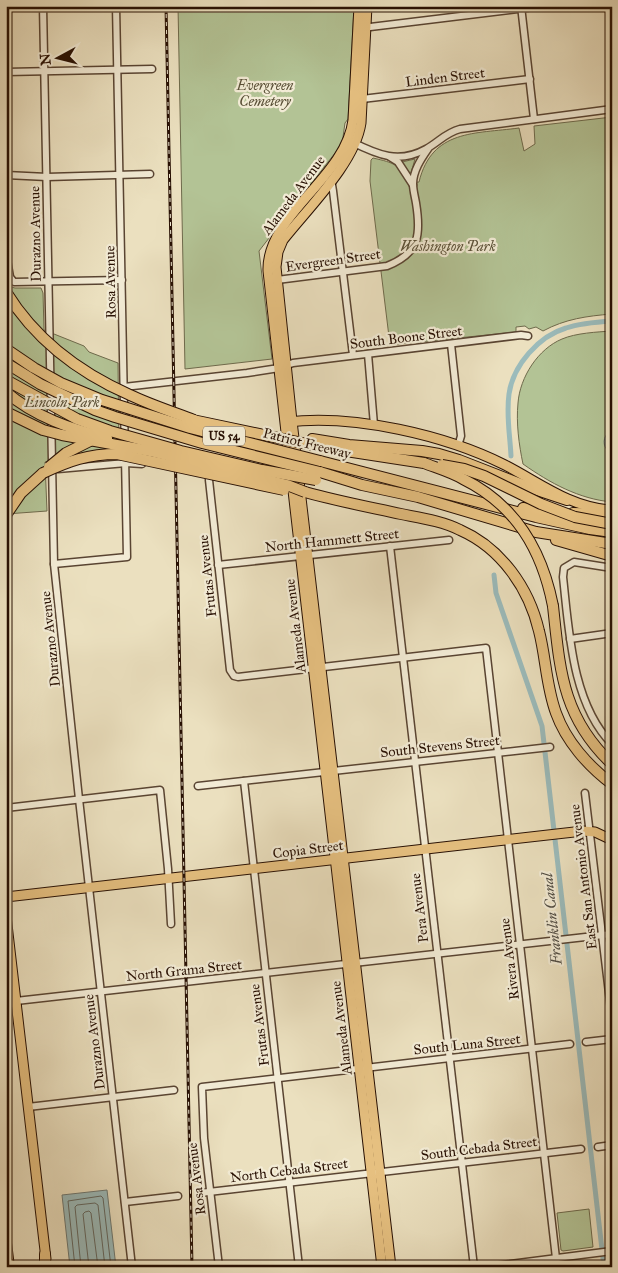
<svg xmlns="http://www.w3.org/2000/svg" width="618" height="1273" font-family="'IM FELL Great Primer',serif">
  <rect width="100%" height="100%" fill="#ebe0bf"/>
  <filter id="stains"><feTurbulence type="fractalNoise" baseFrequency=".004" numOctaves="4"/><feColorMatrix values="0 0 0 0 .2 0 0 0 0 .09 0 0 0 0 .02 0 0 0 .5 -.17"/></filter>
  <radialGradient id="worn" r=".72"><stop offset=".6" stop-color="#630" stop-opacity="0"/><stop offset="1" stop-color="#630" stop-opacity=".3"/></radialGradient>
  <g fill="#b3c395" stroke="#6e6a4c">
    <polygon points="178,6 354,6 348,119 345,123 342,144 259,251 272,359 185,369"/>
    <path d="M612,117V314C587,316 565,319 543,331L536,327L529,329L525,326L516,327V332L390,345L370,181L371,160L373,158C395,163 398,164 409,183L419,182C432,129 475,134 519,128L524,151L535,144L534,126Z"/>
    <polygon points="415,159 411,173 409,174 402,162"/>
    <polygon points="6,281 11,287 15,288 41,288 43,293 44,330 84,346 89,352 118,363 119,456 45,462 47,511 6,514"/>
    <path d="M612,331V502C579,499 550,483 523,464C519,445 516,423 518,403C520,377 538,349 562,339C576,333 597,332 612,331Z"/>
    <polygon points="589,1209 593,1247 563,1251 561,1250 557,1213"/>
  </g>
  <g fill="#9bbbbb" stroke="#6d7771">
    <path d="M612,429V450H607C601,442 605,434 612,429Z"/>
    <polygon points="107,1190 116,1267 70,1267 62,1195"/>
  </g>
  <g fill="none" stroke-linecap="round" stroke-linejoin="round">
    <g stroke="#62665f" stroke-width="1">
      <polyline points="75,1267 68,1201 101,1196 103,1198 111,1267"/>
      <polyline points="81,1267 75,1207 77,1205 95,1203 98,1205 105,1267"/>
      <polyline points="89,1267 83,1214 85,1212 89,1211 91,1213 98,1267"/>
    </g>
    <g stroke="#9bbbbb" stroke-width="5">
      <path d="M511,456C510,435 506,415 509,394C513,365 539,336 566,328C581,323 596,322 612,321"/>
      <polyline points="494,575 496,593 542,726 604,1267"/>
    </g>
    <defs>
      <g id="minor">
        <polyline points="43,6 54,564 79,799 132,1267"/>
        <polyline points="521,6 534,119"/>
        <polyline points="362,28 542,6"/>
        <polyline points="6,72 152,69"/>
        <polyline points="362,99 530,79"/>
        <path d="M352,142C378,155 399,164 426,149C439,142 445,133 460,129L612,109"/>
        <polyline points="390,157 398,162 413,185"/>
        <polyline points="6,175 47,177 150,174"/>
        <polyline points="329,182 332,185 333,191 353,355"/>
        <polyline points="6,254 10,277 14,282 122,280"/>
        <path d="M277,280L387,266C420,253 421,234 416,203C415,197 413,190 413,184C413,171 421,159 428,149"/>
        <polyline points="451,344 461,436 458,446"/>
        <polyline points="368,354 374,425"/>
        <polyline points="124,387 247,373 279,368 293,363 521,335 528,336"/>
        <polyline points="58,469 126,463 142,464"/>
        <polyline points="209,480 230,670 234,676 238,677 486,648 557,1267"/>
        <polyline points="390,546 474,1267"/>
        <polyline points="54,564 127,557 116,6"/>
        <polyline points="218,565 449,540"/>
        <path d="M612,568L574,562L564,568L563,577C569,631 572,704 612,744"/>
        <polyline points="570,639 612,633"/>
        <polyline points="244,781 299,1267"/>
        <polyline points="198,786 550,747"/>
        <polyline points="585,793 612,1018"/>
        <polyline points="6,808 160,790 168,869 171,924"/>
        <polyline points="16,1001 612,934"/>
        <polyline points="586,1042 612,1039"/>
        <polyline points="28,1107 174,1090"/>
        <polyline points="598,1147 612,1145"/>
        <polyline points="200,1193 581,1149"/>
        <polyline points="125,1202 178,1196"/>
        <polyline points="219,1267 204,1138 202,1087 570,1044"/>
        <polyline points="486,1267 612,1251"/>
      </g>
      <g id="major">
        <path d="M367,6L361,123C355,163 308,208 283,240L278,252L276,267L292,421L391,1267"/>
        <path d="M287,422C354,414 445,435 505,465C540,483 568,506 609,510"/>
        <path d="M289,459L268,271C266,215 346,178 353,120L359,6"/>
        <polyline points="292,482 382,1267"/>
        <polyline points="6,897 583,831 595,832 612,840"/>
        <polyline points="6,916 46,1259"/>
      </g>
      <g id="highway">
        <polyline points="312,439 349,445 422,451 439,454 459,460 528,487 567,500"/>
        <polyline points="346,451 424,463"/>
        <polyline points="320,461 536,517 590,529 612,532"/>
        <polyline points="320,472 362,485 418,497 536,532 612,544"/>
        <path d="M305,492C337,501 369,507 401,514C421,518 442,521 460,530C501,548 529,588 539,631C546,658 546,686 556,713C566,741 588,766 612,784"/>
        <polyline points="523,508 558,513"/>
        <polyline points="573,513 612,514"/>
        <polyline points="6,515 21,493 43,473"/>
        <polyline points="556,540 612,556"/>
        <path d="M553,606C560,670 562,717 612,764"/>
        <polyline points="6,1243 9,1267"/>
        <polyline points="45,1267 45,1254"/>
      </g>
    </defs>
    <use href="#minor" stroke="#594432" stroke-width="9"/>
    <use href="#major" stroke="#281003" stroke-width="11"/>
    <use href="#highway" stroke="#281003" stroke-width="12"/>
    <use href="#minor" stroke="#f2ebd5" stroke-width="6"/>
    <use href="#major" stroke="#e6c080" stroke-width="9"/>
    <use href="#highway" stroke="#e6c080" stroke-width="10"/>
    <defs>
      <polyline id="rail" points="166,6 192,1267"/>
    </defs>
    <use href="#rail" stroke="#281003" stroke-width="3"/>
    <use href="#rail" stroke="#f2ebd5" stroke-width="1" stroke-dasharray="4" stroke-linecap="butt"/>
    <defs>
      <g id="highway-bridge">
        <path d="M6,292C35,339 80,373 130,395C151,405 173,412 194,420"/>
        <polyline points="6,349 34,368 61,383 102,400 190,428 320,461"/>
        <polyline points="6,363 40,384 95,410 115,417 202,443 320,472"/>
        <polyline points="6,380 77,419 110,431 181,451 262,470 316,480"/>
        <path d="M6,392C35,417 71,429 107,438"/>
        <polyline points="6,412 43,430 62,435 150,451 287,485 305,492"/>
        <polyline points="188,419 312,445"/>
        <path d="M424,463C437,468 451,472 463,479C516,505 542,550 553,606"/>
        <polyline points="442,465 464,469 484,476 541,504 575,517 612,524"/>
        <polyline points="49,467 66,453 90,441"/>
        <path d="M43,473C69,461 88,454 117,454L284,490"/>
      </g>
    </defs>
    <use href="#highway-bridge" stroke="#281003" stroke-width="12" stroke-linecap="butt"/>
    <use href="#highway-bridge" stroke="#e6c080" stroke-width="10"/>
  </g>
  <g text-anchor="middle" stroke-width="4.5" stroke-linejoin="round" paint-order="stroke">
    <rect fill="#f2ebd5" stroke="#655242" stroke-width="1" x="203" y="426.5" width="42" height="19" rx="4"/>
    <g font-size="12" font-weight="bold" fill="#281003">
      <text x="224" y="440">US 54</text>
    </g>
    <g font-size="14" fill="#281003" stroke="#f2ebd5">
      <text transform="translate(445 77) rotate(-7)" y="5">Linden Street</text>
      <text transform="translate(293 195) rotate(-53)" y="5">Alameda Avenue</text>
      <text transform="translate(35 234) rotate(-91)" y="5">Durazno Avenue</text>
      <text transform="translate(333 260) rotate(-8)" y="5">Evergreen Street</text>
      <text transform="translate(110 282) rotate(-91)" y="5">Rosa Avenue</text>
      <text transform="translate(406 337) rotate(-7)" y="5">South Boone Street</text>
      <text transform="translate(307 443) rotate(14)" y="5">Patriot Freeway</text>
      <text transform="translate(332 540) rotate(-6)" y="5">North Hammett Street</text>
      <text transform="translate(207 576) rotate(-96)" y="5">Frutas Avenue</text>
      <text transform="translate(295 626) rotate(-97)" y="5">Alameda Avenue</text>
      <text transform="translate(50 639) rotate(-96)" y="5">Durazno Avenue</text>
      <text transform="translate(440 746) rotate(-6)" y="5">South Stevens Street</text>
      <text transform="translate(308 849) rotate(-7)" y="5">Copia Street</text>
      <text transform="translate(583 877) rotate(-97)" y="5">East San Antonio Avenue</text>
      <text transform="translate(419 908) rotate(-97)" y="5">Pera Avenue</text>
      <text transform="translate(509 959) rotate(-97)" y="5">Rivera Avenue</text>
      <text transform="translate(184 970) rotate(-6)" y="5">North Grama Street</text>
      <text transform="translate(259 1025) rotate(-97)" y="5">Frutas Avenue</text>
      <text transform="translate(341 1028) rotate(-97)" y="5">Alameda Avenue</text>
      <text transform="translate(94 1042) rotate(-97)" y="5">Durazno Avenue</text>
      <text transform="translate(467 1044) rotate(-6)" y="5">South Luna Street</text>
      <text transform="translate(479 1148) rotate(-7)" y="5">South Cebada Street</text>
      <text transform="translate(289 1170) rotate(-7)" y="5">North Cebada Street</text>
      <text transform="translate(196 1179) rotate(-97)" y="5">Rosa Avenue</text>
    </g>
    <g font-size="14" font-style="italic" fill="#594f36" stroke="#f2ebd5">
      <text x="265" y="90">Evergreen<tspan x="265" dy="16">Cemetery</tspan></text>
      <text x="448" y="251">Washington Park</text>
      <text x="62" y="407">Lincoln Park</text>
    </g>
    <g font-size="15" font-style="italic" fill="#504c43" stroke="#f2ebd5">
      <text transform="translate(552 919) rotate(-96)" y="5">Franklin Canal</text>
    </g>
  </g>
  <rect width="618" height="1273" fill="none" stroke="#ebe0bf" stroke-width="25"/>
  <rect x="8" y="8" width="603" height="1258" fill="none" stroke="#281003" stroke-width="2.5"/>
  <rect x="12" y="12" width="593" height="1248" fill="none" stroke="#281003"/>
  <g transform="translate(58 58) rotate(263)" stroke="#f2ebd5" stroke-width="4" paint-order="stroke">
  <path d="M0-4L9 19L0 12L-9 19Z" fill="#281003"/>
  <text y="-8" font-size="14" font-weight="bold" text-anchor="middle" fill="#281003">N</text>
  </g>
  <rect width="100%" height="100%" filter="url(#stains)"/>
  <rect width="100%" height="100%" fill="url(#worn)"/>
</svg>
